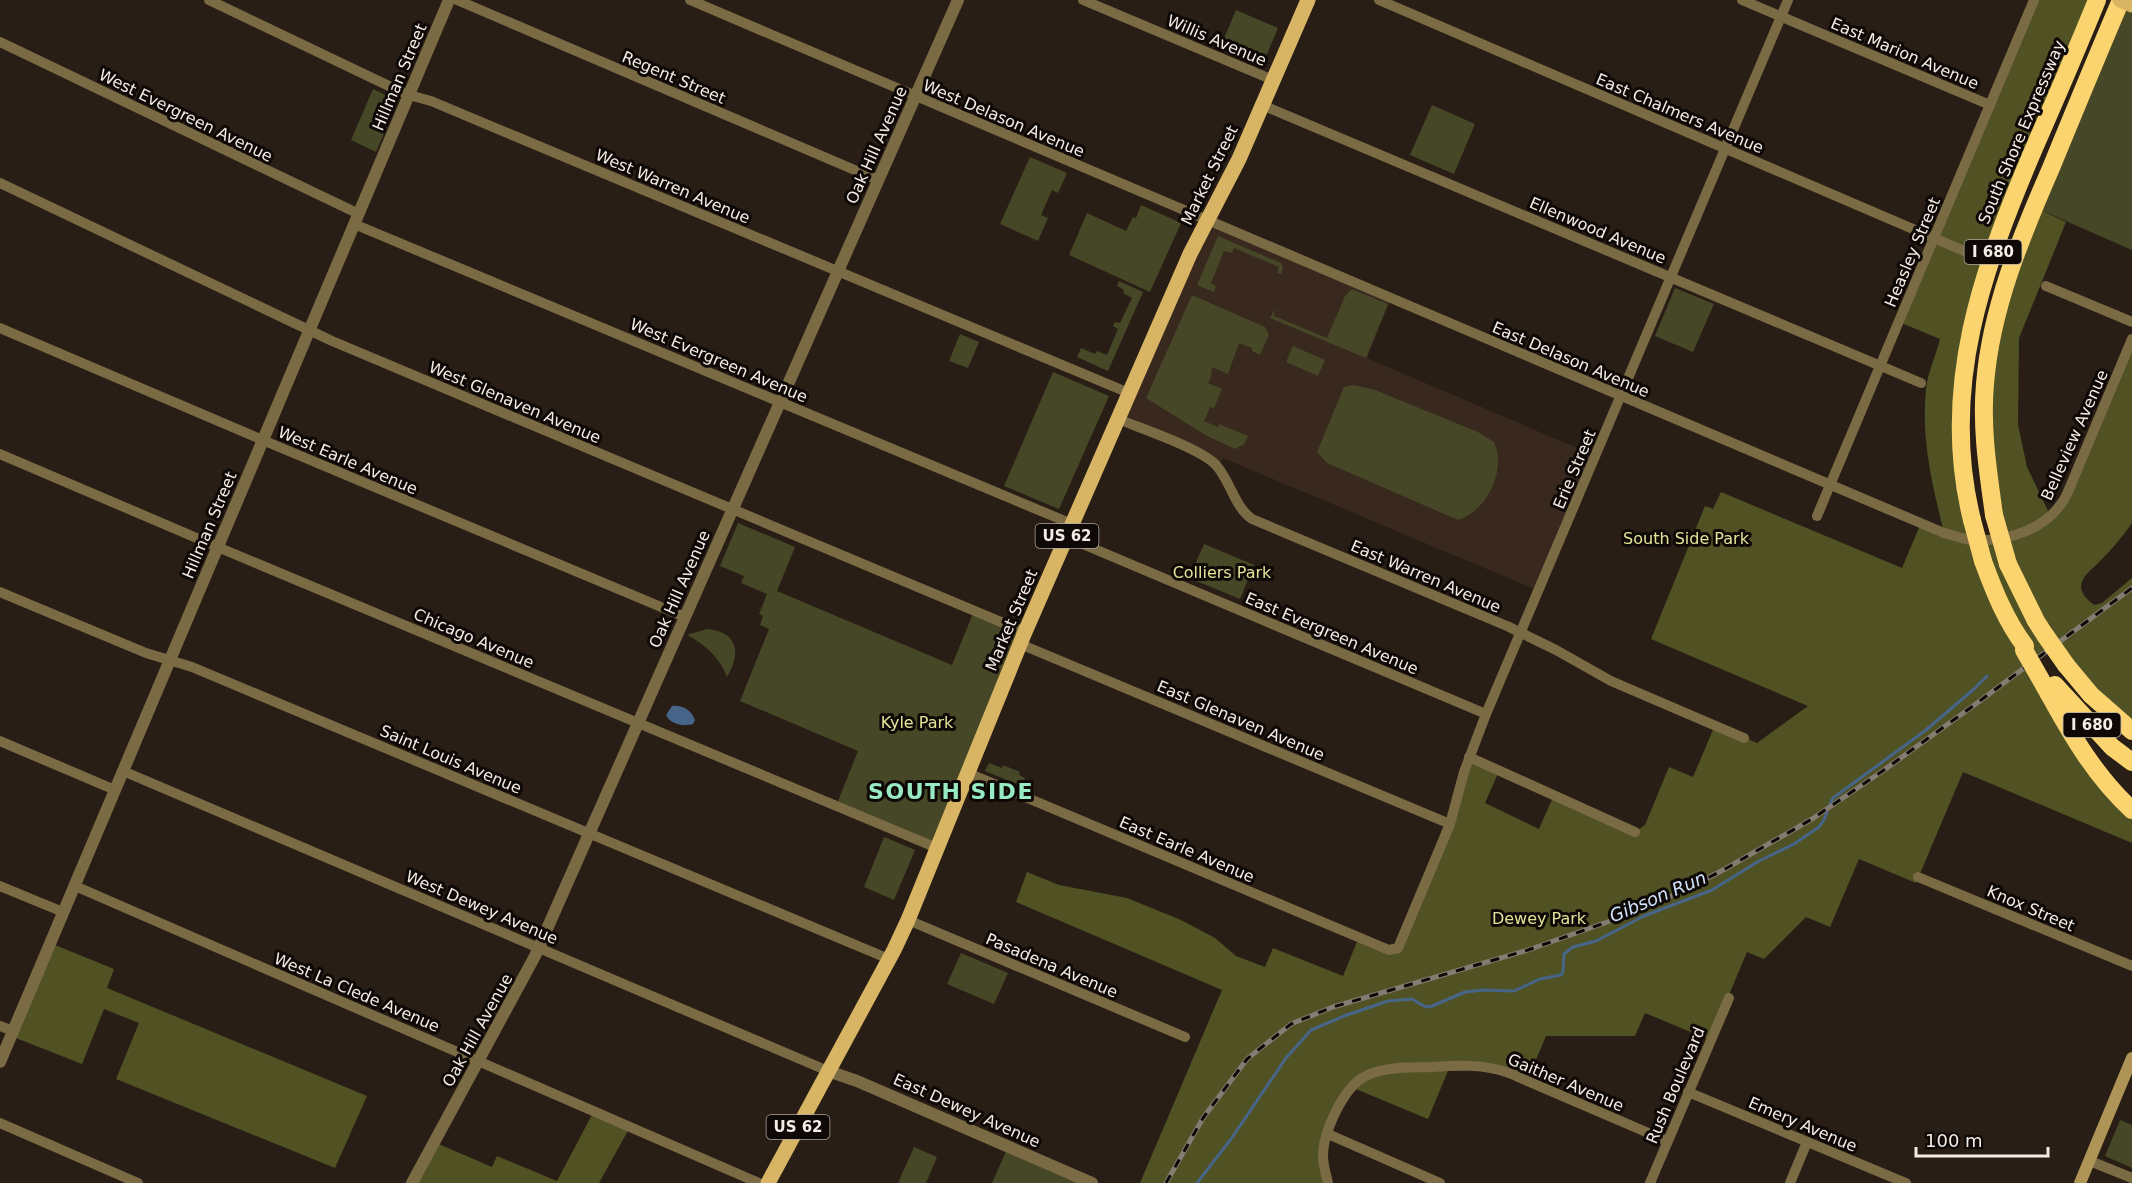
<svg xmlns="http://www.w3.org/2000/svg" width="2132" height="1183" font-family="'DejaVu Sans',sans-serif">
  <rect width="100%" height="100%" fill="#291e15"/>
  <polygon fill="#38281e" points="1207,220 1391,299 1367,358 1596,456 1539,591 1223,458 1218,467 1118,419"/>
  <g fill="#464726">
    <polygon points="2121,0 2132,5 2132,250 2034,207"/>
    <polygon points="1236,10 1278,28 1262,66 1220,48"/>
    <polygon points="373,89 398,101 376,152 351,140"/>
    <polygon points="1432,105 1475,124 1454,174 1410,155"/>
    <polygon points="1030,157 1067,173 1058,193 1052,190 1041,215 1048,218 1038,241 1000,224"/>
    <polygon points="1141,205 1181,223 1150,292 1069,255 1087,213 1126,231 1133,217 1136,218"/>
    <polygon points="1218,236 1281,263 1283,268 1281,274 1277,273 1279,267 1234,248 1232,253 1224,251 1211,283 1216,286 1214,292 1197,285"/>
    <polygon points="1119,281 1143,292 1108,371 1077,357 1081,348 1095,354 1097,351 1107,355 1118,329 1113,326 1115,322 1120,323 1132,298 1123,293 1124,290 1117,286"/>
    <polygon points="1675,288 1714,304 1693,352 1655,336"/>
    <polygon points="1352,289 1388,304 1366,358 1270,318 1275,309 1274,316 1327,338 1345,296"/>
    <polygon points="1192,295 1265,327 1269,335 1260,355 1252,351 1252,348 1239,343 1228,374 1212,367 1211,377 1208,383 1222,389 1214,408 1210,407 1204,421 1218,427 1219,424 1248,436 1244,444 1235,449 1207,436 1146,398"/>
    <polygon points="960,334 979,342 968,368 949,361"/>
    <polygon points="1293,346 1325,360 1318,376 1286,362"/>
    <polygon points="1053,372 1109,396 1059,509 1004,486"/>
    <path d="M1354,385L1375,390L1478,432L1494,442C1507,470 1487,511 1458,520L1327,463L1317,452L1344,387Z"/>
    <polygon points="738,523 795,547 777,591 952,665 974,611 1025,632 937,848 836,806 858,751 740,701 769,629 760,625 763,616 759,614 767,594 741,583 744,576 720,566"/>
    <polygon points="1204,544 1254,565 1240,599 1189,578"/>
    <path d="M707,629C739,632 741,654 727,677C720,658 705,644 687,635Z"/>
    <polygon points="989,763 1002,768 1003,765 1020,772 1019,775 1025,778 1022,786 985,771"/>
    <polygon points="884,837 915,850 894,900 864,887"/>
    <polygon points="961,953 1008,973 994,1004 947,984"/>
    <polygon points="2120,1120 2132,1125 2132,1168 2105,1156"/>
    <polygon points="914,1147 937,1157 926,1183 898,1183"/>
    <polygon points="1008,1147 1092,1183 992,1183"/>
  </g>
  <g fill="#515223">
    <path d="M2034,0H2097L2023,174L1963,366L1977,539L2000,537L1985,386L2034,207L2066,222L2019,338L2018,425L2027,467L2051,517L2132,339V523C2123,536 2112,549 2101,560C2095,567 2085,573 2082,582C2078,591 2087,601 2095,605L2102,603L2132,578V731L2054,647L2031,663L2132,810V843L1963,772L1916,883L1859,859L1830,927L1806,917L1764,959L1747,952L1710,1040L1645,1013L1635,1036H1546L1527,1081L1509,1073L1450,1066L1428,1119L1351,1087L1328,1134V1183H1140L1222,990L1016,902L1027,872L1059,885L1127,898L1181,920L1215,938L1236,956L1265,967L1273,948L1343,976L1359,937L1398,948L1469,757L1499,771L1485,803L1539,829L1554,795L1635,832L1645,825L1669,767L1693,777L1715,725L1757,743L1808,706L1651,639L1705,506L1713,509L1721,492L1902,568L1921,523L1944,532C1932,485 1921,438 1926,389C1928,372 1936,355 1940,339L1899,322Z"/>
    <polygon points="50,943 114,969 107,988 367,1096 335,1168 116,1079 139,1023 104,1009 82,1064 11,1036"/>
    <polygon points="594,1111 630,1127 599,1183 412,1183 434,1142 492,1167 497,1156 557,1181"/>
  </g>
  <path fill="#466588" d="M672,706C683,705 691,710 695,720L693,724C683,727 670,724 666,715Z"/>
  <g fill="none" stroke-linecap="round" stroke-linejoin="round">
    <polyline stroke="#466588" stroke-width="3" points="1197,1183 1231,1139 1286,1058 1311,1030 1344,1016 1388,1001 1412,999 1424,1006 1430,1007 1465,992 1484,990 1514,991 1540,979 1561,975 1563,972 1564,954 1573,947 1596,941 1644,916 1712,890 1759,861 1794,844 1819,827 1824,820 1829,806 1833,798 1926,730 1974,689 1987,676"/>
    <g stroke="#7a6b45" stroke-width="10">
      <polyline points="209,0 391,87 409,95 431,101 1129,393"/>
      <polyline points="457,0 878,180"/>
      <path d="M690,0L1944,533C1953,535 1962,539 1971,540C2008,542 2050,529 2067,494L2132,339"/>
      <polyline points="1083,0 1273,80"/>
      <polyline points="1379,0 1969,253"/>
      <polyline points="1742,0 1990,105"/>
      <polyline points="0,42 359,214"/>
      <polyline points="1262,105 1921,383"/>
      <polyline points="0,183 332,341 1025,632"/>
      <polyline points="354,224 1072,524"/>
      <polyline points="2046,286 2132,322"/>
      <polyline points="0,328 272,444 685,617"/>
      <path d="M1118,419C1142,429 1200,448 1216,465C1231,482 1234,506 1252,519L1507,626L1556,650L1611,681L1744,738"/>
      <polyline points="0,454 227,551 937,848"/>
      <polyline points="1817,516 2034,0"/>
      <polyline points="1066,537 1486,714"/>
      <polyline points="0,592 146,653 192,667 889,959"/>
      <polyline points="1020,644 1450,824"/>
      <polyline points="0,741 115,790"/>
      <polyline points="1469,757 1635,832"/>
      <polyline points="123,771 828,1071"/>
      <polyline points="968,773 1389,950 1398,948 1450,824 1464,772 1486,714 1788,0"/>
      <polyline points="1918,877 2132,966"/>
      <polyline points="0,886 63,912"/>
      <polyline points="75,886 759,1183"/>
      <polyline points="908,920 1185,1037"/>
      <polyline points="0,1026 13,1031"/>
      <polyline points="1688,1092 1906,1183"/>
      <polyline points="0,1123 138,1183"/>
      <polyline points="1328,1134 1440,1183"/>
      <polyline points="2090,1161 2132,1178"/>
      <path d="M1328,1183C1326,1174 1323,1165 1323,1156C1323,1133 1343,1088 1364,1077C1383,1066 1410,1068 1432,1067C1458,1065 1484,1064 1509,1073L1667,1141"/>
      <polyline points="1650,1183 1729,998"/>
      <polyline points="1790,1183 1807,1142"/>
    </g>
    <g stroke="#7a6b45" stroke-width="12">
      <polyline points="0,1062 449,0"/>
      <polyline points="828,1071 857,1081 1092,1183"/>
      <polyline points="412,1183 535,956 958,0"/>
    </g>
    <polyline stroke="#ae9557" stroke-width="12" points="2080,1183 2132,1058"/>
    <polyline stroke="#d7b564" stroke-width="15" points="768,1183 894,950 908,920 1025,632 1190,254 1239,159 1308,0"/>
    <g stroke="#fbd36f" stroke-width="18">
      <path d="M1994,515C1988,471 1981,428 1985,384C1991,308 2021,237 2051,168C2074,112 2097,56 2121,0"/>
      <path d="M1972,520C1939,387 1983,268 2035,146C2056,98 2077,49 2097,0"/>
      <path d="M1983,561C1994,591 2006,621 2025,646"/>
      <polyline points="2008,564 2036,621 2045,635"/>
      <polyline points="2066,665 2091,695 2132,731"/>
      <polyline points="2055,685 2112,747 2132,762"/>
      <path d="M2049,694C2072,736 2096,777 2132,810"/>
    </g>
    <defs>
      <polyline id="rail" points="1166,1183 1203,1118 1247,1059 1291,1024 1333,1007 1528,950 1613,920 1681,892 1725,869 1812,819 1884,770 1973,706 2132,588"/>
    </defs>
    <use href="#rail" stroke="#847b73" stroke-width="5"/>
    <use href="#rail" stroke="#0e0906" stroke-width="3" stroke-dasharray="9" stroke-linecap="butt"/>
    <polyline stroke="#d7b564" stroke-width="15" points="2120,0 2132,5"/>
    <g stroke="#fbd36f" stroke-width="18">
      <polyline points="1994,515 2008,564"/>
      <polyline points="1972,520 1983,561"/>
      <polyline points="2045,635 2066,665"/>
      <polyline points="2024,650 2049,694"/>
    </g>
  </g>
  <g text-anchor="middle" stroke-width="6" stroke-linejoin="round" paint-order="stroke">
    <g fill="#0e0906" stroke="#aea7a2" stroke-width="1.5">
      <rect x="1964.5" y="240" width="57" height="24" rx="4.5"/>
      <rect x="1035.5" y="524" width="63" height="24" rx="4.5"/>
      <rect x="2063.5" y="713" width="57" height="24" rx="4.5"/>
      <rect x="766.5" y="1115" width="63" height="24" rx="4.5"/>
    </g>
    <g font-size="15" font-weight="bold" fill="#f3ebe5">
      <text x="1993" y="257">I 680</text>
      <text x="1067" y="541">US 62</text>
      <text x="2092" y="730">I 680</text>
      <text x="798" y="1132">US 62</text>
    </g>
    <g font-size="16" fill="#f3ebe5" stroke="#0e0906">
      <text transform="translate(1217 40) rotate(23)" y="6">Willis Avenue</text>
      <text transform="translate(1905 53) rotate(23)" y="6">East Marion Avenue</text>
      <text transform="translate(399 77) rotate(-67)" y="6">Hillman Street</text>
      <text transform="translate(674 77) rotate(23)" y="6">Regent Street</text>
      <text transform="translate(1680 113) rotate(23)" y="6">East Chalmers Avenue</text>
      <text transform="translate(186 115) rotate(26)" y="6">West Evergreen Avenue</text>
      <text transform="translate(1004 118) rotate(23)" y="6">West Delason Avenue</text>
      <text transform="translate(2021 132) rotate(-67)" y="6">South Shore Expressway</text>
      <text transform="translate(876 145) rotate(-66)" y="6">Oak Hill Avenue</text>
      <text transform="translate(1209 175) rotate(-64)" y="6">Market Street</text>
      <text transform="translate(673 186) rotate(23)" y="6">West Warren Avenue</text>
      <text transform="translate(1598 230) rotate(23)" y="6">Ellenwood Avenue</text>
      <text transform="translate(1912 252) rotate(-67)" y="6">Heasley Street</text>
      <text transform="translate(1571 359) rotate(23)" y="6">East Delason Avenue</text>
      <text transform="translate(719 360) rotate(23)" y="6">West Evergreen Avenue</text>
      <text transform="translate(515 402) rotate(23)" y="6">West Glenaven Avenue</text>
      <text transform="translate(2074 435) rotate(-66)" y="6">Belleview Avenue</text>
      <text transform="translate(348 460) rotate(23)" y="6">West Earle Avenue</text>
      <text transform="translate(1574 469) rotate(-67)" y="6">Erie Street</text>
      <text transform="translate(209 525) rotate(-67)" y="6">Hillman Street</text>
      <text transform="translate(1426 576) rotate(23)" y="6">East Warren Avenue</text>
      <text transform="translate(679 589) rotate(-66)" y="6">Oak Hill Avenue</text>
      <text transform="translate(1011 620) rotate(-67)" y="6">Market Street</text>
      <text transform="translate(1332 633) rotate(23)" y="6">East Evergreen Avenue</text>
      <text transform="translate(474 638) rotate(23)" y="6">Chicago Avenue</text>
      <text transform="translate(1241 720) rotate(23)" y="6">East Glenaven Avenue</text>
      <text transform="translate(451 759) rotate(23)" y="6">Saint Louis Avenue</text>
      <text transform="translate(1187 849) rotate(23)" y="6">East Earle Avenue</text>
      <text transform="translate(482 907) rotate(23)" y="6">West Dewey Avenue</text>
      <text transform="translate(2031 908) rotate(23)" y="6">Knox Street</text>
      <text transform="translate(1052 965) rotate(23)" y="6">Pasadena Avenue</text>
      <text transform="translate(357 992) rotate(23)" y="6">West La Clede Avenue</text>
      <text transform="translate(477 1030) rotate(-61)" y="6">Oak Hill Avenue</text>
      <text transform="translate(1566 1082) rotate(23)" y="6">Gaither Avenue</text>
      <text transform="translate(1675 1085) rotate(-67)" y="6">Rush Boulevard</text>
      <text transform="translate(967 1110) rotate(24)" y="6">East Dewey Avenue</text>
      <text transform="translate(1803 1124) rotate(23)" y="6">Emery Avenue</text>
    </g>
    <g font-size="16" fill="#e1e498" stroke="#0e0906">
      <text x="1686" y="544">South Side Park</text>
      <text x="1222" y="578">Colliers Park</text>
      <text x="917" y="728">Kyle Park</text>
      <text x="1539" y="924">Dewey Park</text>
    </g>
    <g font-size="18" font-style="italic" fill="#cfe3fb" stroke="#0e0906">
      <text transform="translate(1658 897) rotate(-23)" y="6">Gibson Run</text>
    </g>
    <g font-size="22" font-weight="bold" letter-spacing="1.5" fill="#97eac1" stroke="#0e0906">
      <text x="951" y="799">SOUTH SIDE</text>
    </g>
  </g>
  <path d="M1916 1147v9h132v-9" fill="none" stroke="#f3ebe5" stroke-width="3"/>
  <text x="1925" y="1147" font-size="18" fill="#f3ebe5" stroke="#0e0906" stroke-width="4.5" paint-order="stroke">100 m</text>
</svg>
